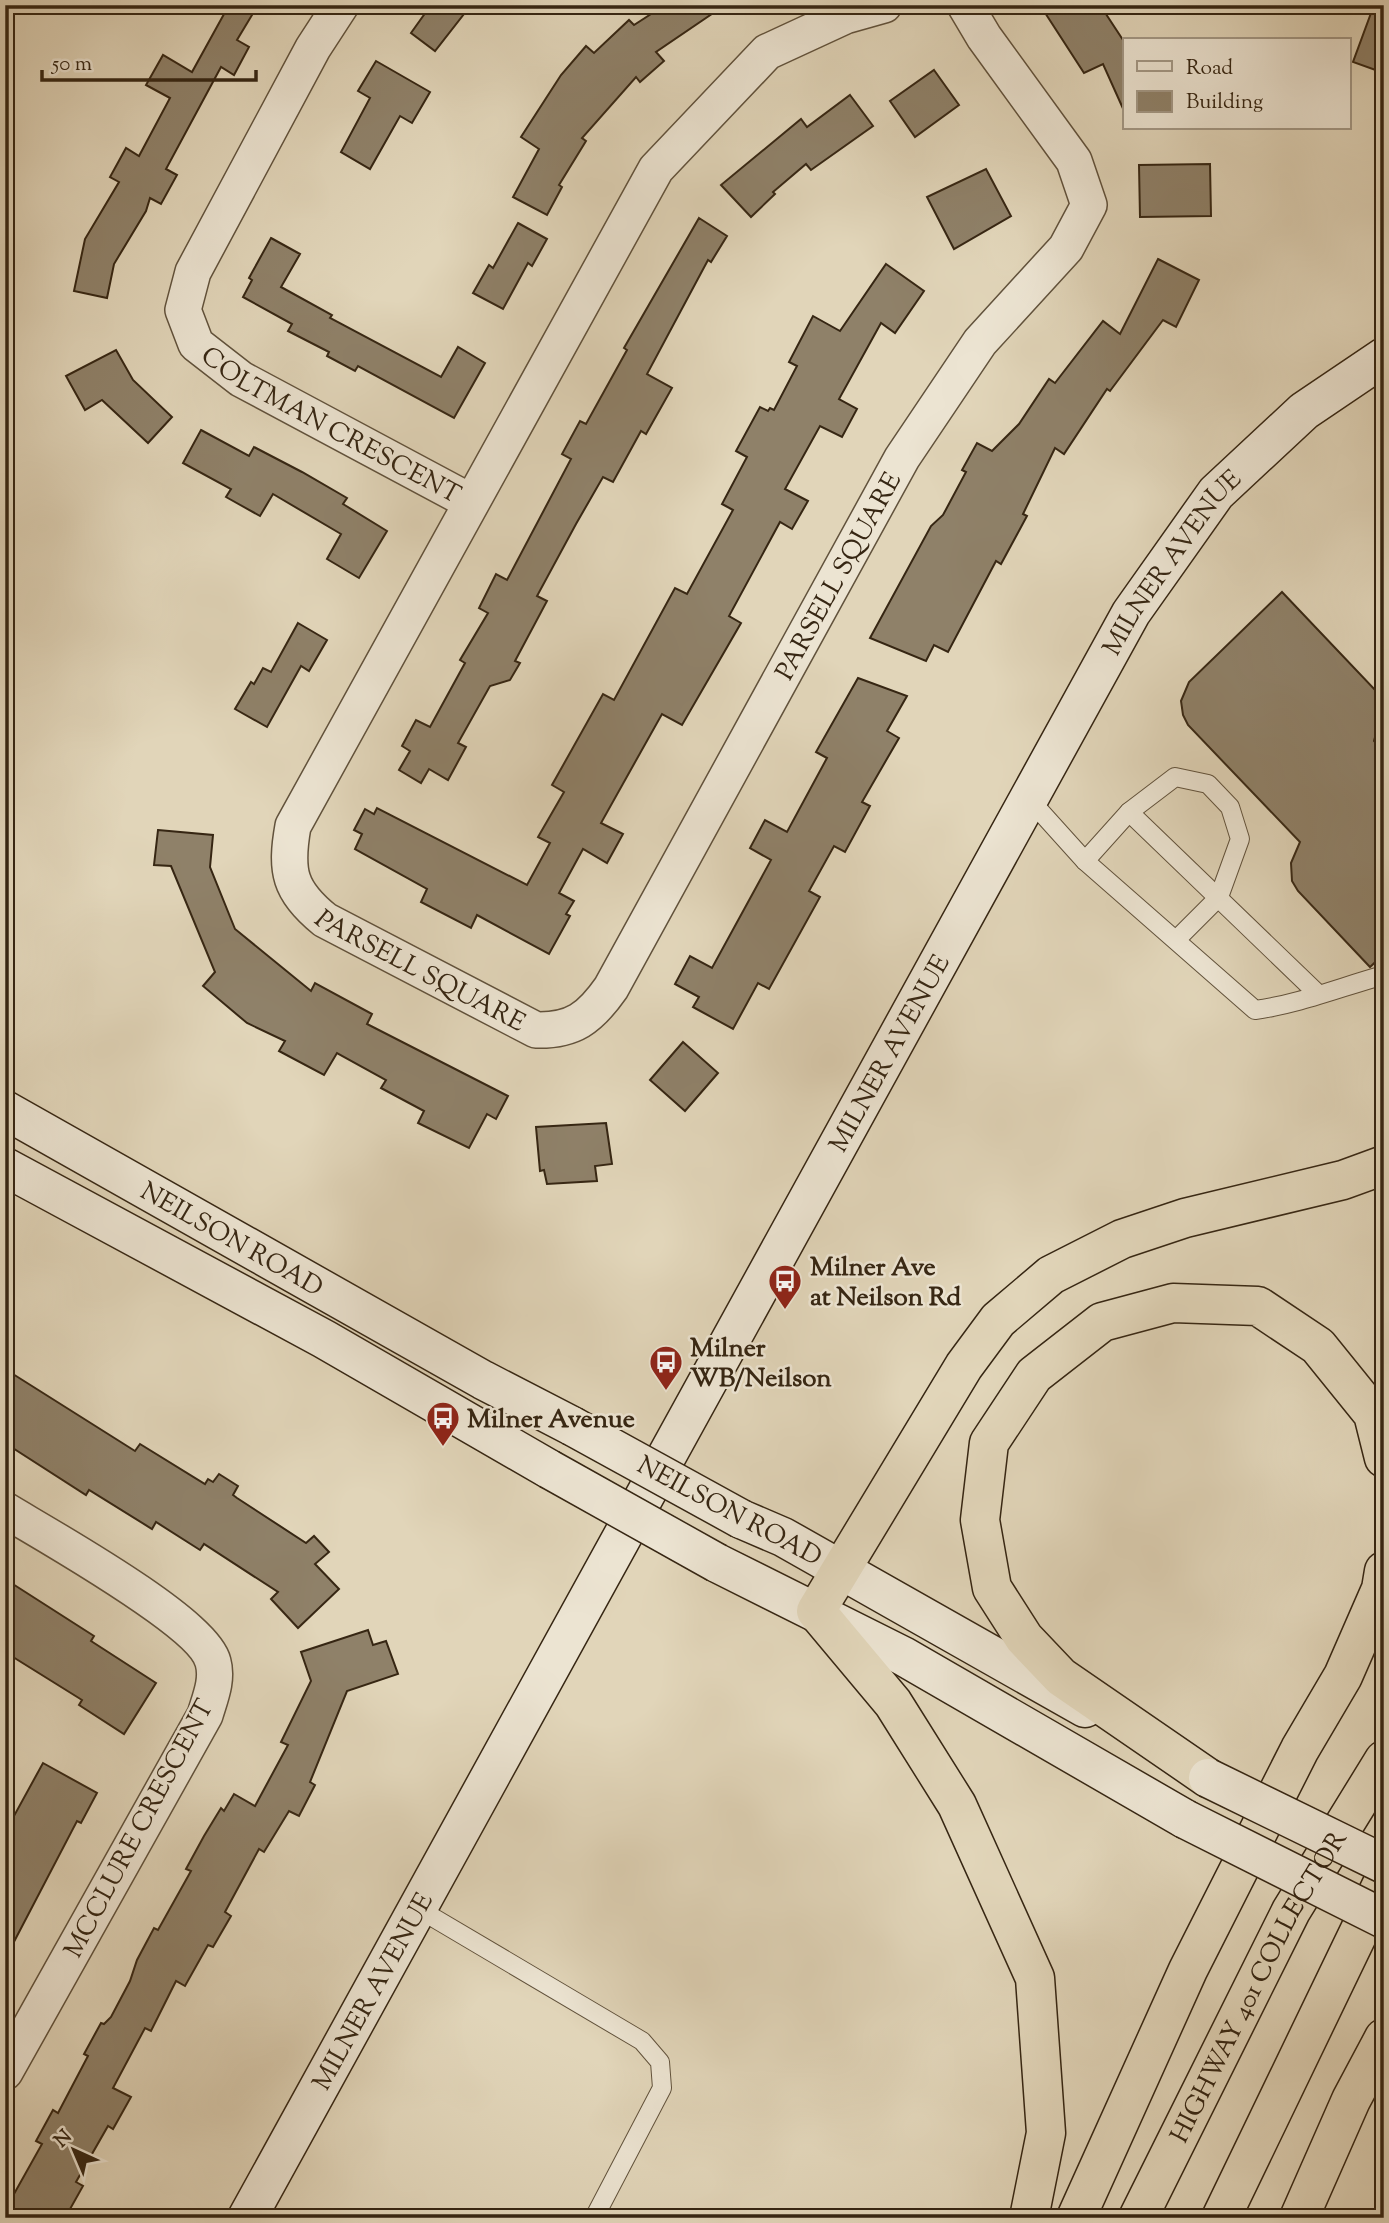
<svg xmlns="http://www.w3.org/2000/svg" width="1389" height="2223" font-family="'Sorts Mill Goudy',serif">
  <rect width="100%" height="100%" fill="#e1d5b9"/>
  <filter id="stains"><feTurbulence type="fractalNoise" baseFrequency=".00286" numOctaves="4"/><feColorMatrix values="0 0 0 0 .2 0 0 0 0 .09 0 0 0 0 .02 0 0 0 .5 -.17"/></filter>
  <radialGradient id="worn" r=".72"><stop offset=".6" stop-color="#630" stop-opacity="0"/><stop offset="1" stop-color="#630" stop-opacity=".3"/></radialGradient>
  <g fill="#8f8169" stroke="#362613" stroke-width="2">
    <polygon points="229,5 258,5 237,40 249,47 234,75 221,67 166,169 177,175 161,204 150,198 146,211 114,264 107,298 74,291 85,239 119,182 110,177 126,148 139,156 170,98 146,85 163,55 192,72"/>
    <polygon points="431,5 471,5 435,51 411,33"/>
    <polygon points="665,5 725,5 656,52 664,61 640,82 636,77 582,138 586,141 559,185 562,187 547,215 513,197 539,149 521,137 561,75 586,46 594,53 629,20 634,25"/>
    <polygon points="1040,5 1100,5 1125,43 1125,113 1103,64 1084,73"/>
    <polygon points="1374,5 1384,5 1384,73 1353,62"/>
    <polygon points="376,61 430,92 412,123 400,116 370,169 341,152 370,98 358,91"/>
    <polygon points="934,70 959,105 915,137 890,101"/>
    <polygon points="850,95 873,126 811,170 806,164 773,192 775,194 751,217 721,185 801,119 807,127"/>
    <polygon points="1210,164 1211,216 1140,217 1139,165"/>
    <polygon points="986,169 1011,216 954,249 927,197"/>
    <polygon points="699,218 727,236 711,262 708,260 647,374 672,388 646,434 641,431 613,482 603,477 576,524 537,596 547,601 515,661 520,663 510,680 490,686 458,743 466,747 448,780 429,769 421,783 399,770 410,751 402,746 416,720 430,727 465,663 460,660 488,613 479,608 496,574 507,580 571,459 562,454 580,421 586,424 627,350 624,348"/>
    <polygon points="518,223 547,239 532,266 528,263 503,309 473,293 489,265 493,268"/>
    <polygon points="271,238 300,254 281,287 332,315 330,318 441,377 458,347 485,363 454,418 358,366 355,371 327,356 329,352 288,331 292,324 243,297 252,280 249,278"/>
    <polygon points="1158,259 1199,280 1176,327 1163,320 1110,391 1107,389 1064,454 1055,448 1023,514 1027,516 1001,564 996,561 948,652 934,645 926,661 870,638 931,526 943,515 966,472 962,470 977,443 992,451 1019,424 1049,379 1055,383 1103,321 1120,334"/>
    <polygon points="886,264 924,291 895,333 881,323 839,399 857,409 842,437 820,426 785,489 808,501 792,529 780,522 729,616 741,623 682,725 662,714 601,823 623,834 607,863 583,849 559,893 574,901 566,914 570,916 549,954 477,915 471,928 421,902 427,889 355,849 362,834 354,830 365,809 374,814 377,808 527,885 550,843 538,837 564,792 552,785 603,694 614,700 675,588 687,594 733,510 722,504 747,457 736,451 760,407 768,411 770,408 774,410 797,366 789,362 813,316 840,331"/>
    <polygon points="116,350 133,380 172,417 148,443 102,400 85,410 66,376"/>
    <polygon points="201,430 249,456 254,447 302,472 347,498 343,504 387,531 359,578 327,559 341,534 273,494 260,516 226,497 231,489 183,463"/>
    <polygon points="1282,592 1378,693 1383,708 1374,741 1384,751 1384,954 1370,967 1298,891 1292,881 1291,863 1300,842 1188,725 1183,715 1181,701 1189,682"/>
    <polygon points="298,623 327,640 309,671 301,666 267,727 235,709 251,682 254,684 263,668 271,672"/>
    <polygon points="858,678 907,696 887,731 899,738 862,802 870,806 845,852 834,846 809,891 820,897 769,989 758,983 733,1029 693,1007 699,997 675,984 690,956 712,968 771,860 750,848 765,820 787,832 827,758 816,752"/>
    <polygon points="158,830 213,835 210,867 235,929 311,991 315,983 372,1014 367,1024 508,1096 496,1119 487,1114 469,1148 418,1123 424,1111 381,1088 386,1080 337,1053 324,1075 279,1051 285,1041 247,1023 203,986 215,972 171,866 154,865"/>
    <polygon points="683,1042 718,1073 685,1111 650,1080"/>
    <polygon points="606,1123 612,1164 595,1166 597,1181 547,1184 544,1170 540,1171 536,1127"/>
    <polygon points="5,1369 135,1451 140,1444 205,1484 208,1479 213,1482 219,1474 238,1486 233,1495 237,1498 306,1543 314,1536 329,1552 315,1564 339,1589 298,1628 271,1599 278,1592 204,1544 200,1550 156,1522 152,1529 89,1490 86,1495 5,1443"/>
    <polygon points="5,1579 94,1636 91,1641 156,1683 124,1734 79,1705 82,1700 5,1652"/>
    <polygon points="368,1630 373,1645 386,1641 398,1674 347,1691 310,1782 315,1785 299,1816 289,1811 264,1852 259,1849 225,1912 231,1916 213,1947 208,1945 185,1986 176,1981 151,2031 145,2028 113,2088 131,2097 113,2129 108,2126 76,2182 83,2186 65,2218 5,2218 5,2210 42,2144 36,2141 53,2110 58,2113 88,2056 84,2054 101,2023 104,2024 111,2017 130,1981 137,1960 154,1928 158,1930 191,1871 186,1869 204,1836 221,1808 224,1811 234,1794 255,1806 288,1745 281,1742 311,1681 301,1652"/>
    <polygon points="43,1763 97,1793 81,1823 77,1821 5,1959 5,1811 14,1816"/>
  </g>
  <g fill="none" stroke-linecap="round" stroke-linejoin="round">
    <defs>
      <g id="service">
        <path d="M1030,800L1085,861L1255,1010C1299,1004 1341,987 1384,975"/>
        <polyline points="1129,812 1318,994"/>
        <polyline points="1085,861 1129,812 1175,777 1208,784 1230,807 1240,839 1219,897 1176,940"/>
        <polyline points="417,1908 642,2041 660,2062 662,2088 594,2218"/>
      </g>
      <g id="minor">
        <path id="s1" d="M341,5L313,48L193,272L183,310L196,344L241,379L471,502"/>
        <path id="s2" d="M884,5L845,16L767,52L656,169L293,826C285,871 289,891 325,920L536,1030C573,1031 590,1018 611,988L902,458L980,342L1066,248L1089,205L1074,161L984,37L965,5"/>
        <path d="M5,1510C46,1535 203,1622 213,1662C218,1680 210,1698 205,1715L5,2072"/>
      </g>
      <g id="secondary">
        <path id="s3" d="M5,1110L483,1380L572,1426"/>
        <polyline points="5,1167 324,1339 549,1469"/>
        <polyline points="741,1519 783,1537 1085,1708"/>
        <polyline points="717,1563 903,1656 1185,1819"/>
        <path id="s4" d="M247,2218L1131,613L1216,493L1304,411L1384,357"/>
      </g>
      <g id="motorway">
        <polyline points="1208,1778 1061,1677 1024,1638 992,1588 980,1520 989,1443 1034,1375 1102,1322 1173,1303 1258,1306 1318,1346 1373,1414 1384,1458"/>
        <polyline points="1029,2218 1046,2133 1035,1978 957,1805 893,1703 816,1611 964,1366 998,1320 1051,1275 1122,1239 1185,1218 1343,1180 1384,1165"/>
        <polyline points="1076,2218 1188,1970 1300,1749 1343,1676 1381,1589 1384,1571"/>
        <path id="s5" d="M1138,2218L1291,1911L1384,1760"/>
        <polyline points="1221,2218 1384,1880"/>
        <polyline points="1299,2218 1351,2100 1384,2038"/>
      </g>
    </defs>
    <use href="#service" stroke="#61523c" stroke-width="20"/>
    <use href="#minor" stroke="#61523c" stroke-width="38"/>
    <use href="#secondary" stroke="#362613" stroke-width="41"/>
    <use href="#motorway" stroke="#362613" stroke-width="41"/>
    <use href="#service" stroke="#ece4d2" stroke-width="18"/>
    <use href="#minor" stroke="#ece4d2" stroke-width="35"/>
    <use href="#secondary" stroke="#ece4d2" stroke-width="38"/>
    <use href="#motorway" stroke="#e1d5b9" stroke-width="38"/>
    <defs>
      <g id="secondary-bridge">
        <polyline points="572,1426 741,1519"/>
        <polyline points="549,1469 717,1563"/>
        <polyline points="1208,1778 1384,1864"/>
        <polyline points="1185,1819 1384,1919"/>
      </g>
    </defs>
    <use href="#secondary-bridge" stroke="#362613" stroke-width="41" stroke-linecap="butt"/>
    <use href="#secondary-bridge" stroke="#ece4d2" stroke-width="38"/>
  </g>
  <defs>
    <symbol id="bus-pin" viewBox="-11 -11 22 30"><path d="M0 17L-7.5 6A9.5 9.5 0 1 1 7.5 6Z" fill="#8f2418" stroke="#ece4d2"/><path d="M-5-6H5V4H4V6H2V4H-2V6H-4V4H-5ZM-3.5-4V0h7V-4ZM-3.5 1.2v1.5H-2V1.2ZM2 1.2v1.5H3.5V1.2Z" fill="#fff"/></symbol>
  </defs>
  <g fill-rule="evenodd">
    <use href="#bus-pin" x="766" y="1262" width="38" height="52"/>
    <use href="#bus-pin" x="647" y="1343" width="38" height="52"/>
    <use href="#bus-pin" x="424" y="1399" width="38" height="52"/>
  </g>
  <g text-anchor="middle" stroke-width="5" stroke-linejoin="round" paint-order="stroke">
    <g font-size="26" fill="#362613" stroke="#ece4d2">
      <text dy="9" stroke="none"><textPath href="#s1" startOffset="539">COLTMAN CRESCENT</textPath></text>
      <text dy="9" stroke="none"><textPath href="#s4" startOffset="1897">MILNER AVENUE</textPath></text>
      <text dy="9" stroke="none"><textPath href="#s2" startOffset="1944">PARSELL SQUARE</textPath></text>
      <text dy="9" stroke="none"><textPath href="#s2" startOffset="1253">PARSELL SQUARE</textPath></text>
      <text dy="9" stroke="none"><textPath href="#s4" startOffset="1330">MILNER AVENUE</textPath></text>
      <text dy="9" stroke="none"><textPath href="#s3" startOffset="261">NEILSON ROAD</textPath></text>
      <text transform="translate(730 1510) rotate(28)" y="9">NEILSON ROAD</text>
      <text transform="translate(138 1828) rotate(-62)" y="9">MCCLURE CRESCENT</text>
      <text dy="9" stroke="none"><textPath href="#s5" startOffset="261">HIGHWAY 401 COLLECTOR</textPath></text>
      <text dy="9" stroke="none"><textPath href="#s4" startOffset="259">MILNER AVENUE</textPath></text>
    </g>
    <g font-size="26" font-weight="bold" fill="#362613" stroke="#ece4d2" text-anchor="start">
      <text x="810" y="1275">Milner Ave<tspan x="810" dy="30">at Neilson Rd</tspan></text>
      <text x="690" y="1356">Milner<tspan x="690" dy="30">WB/Neilson</tspan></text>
      <text x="467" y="1427">Milner Avenue</text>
    </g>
  </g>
  <rect width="1389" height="2223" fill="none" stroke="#e1d5b9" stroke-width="28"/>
  <rect x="7" y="7" width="1375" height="2209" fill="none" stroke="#362613" stroke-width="3.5"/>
  <rect x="14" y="14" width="1361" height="2195" fill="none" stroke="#362613" stroke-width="2"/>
  <rect x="1123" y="38" width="228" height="91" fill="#ece4d2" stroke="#a39886" stroke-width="2"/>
  <rect x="1137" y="61" width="35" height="10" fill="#ece4d2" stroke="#a39886" stroke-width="2"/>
  <text x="1186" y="74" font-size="21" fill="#362613">Road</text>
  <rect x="1137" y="91" width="35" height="21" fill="#8f8169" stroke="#a39886" stroke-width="2"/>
  <text x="1186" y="108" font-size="21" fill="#362613">Building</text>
  <g transform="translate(74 2150) rotate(316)" stroke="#ece4d2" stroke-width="5" paint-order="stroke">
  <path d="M0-5L12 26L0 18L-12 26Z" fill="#362613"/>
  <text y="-10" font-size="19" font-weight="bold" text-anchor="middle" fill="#362613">N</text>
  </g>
  <path d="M42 70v10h214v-10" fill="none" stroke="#362613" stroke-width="3.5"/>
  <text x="52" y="70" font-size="21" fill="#362613" stroke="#ece4d2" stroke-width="5" paint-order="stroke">50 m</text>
  <rect width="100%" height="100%" filter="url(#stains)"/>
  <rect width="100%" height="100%" fill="url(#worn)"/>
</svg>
